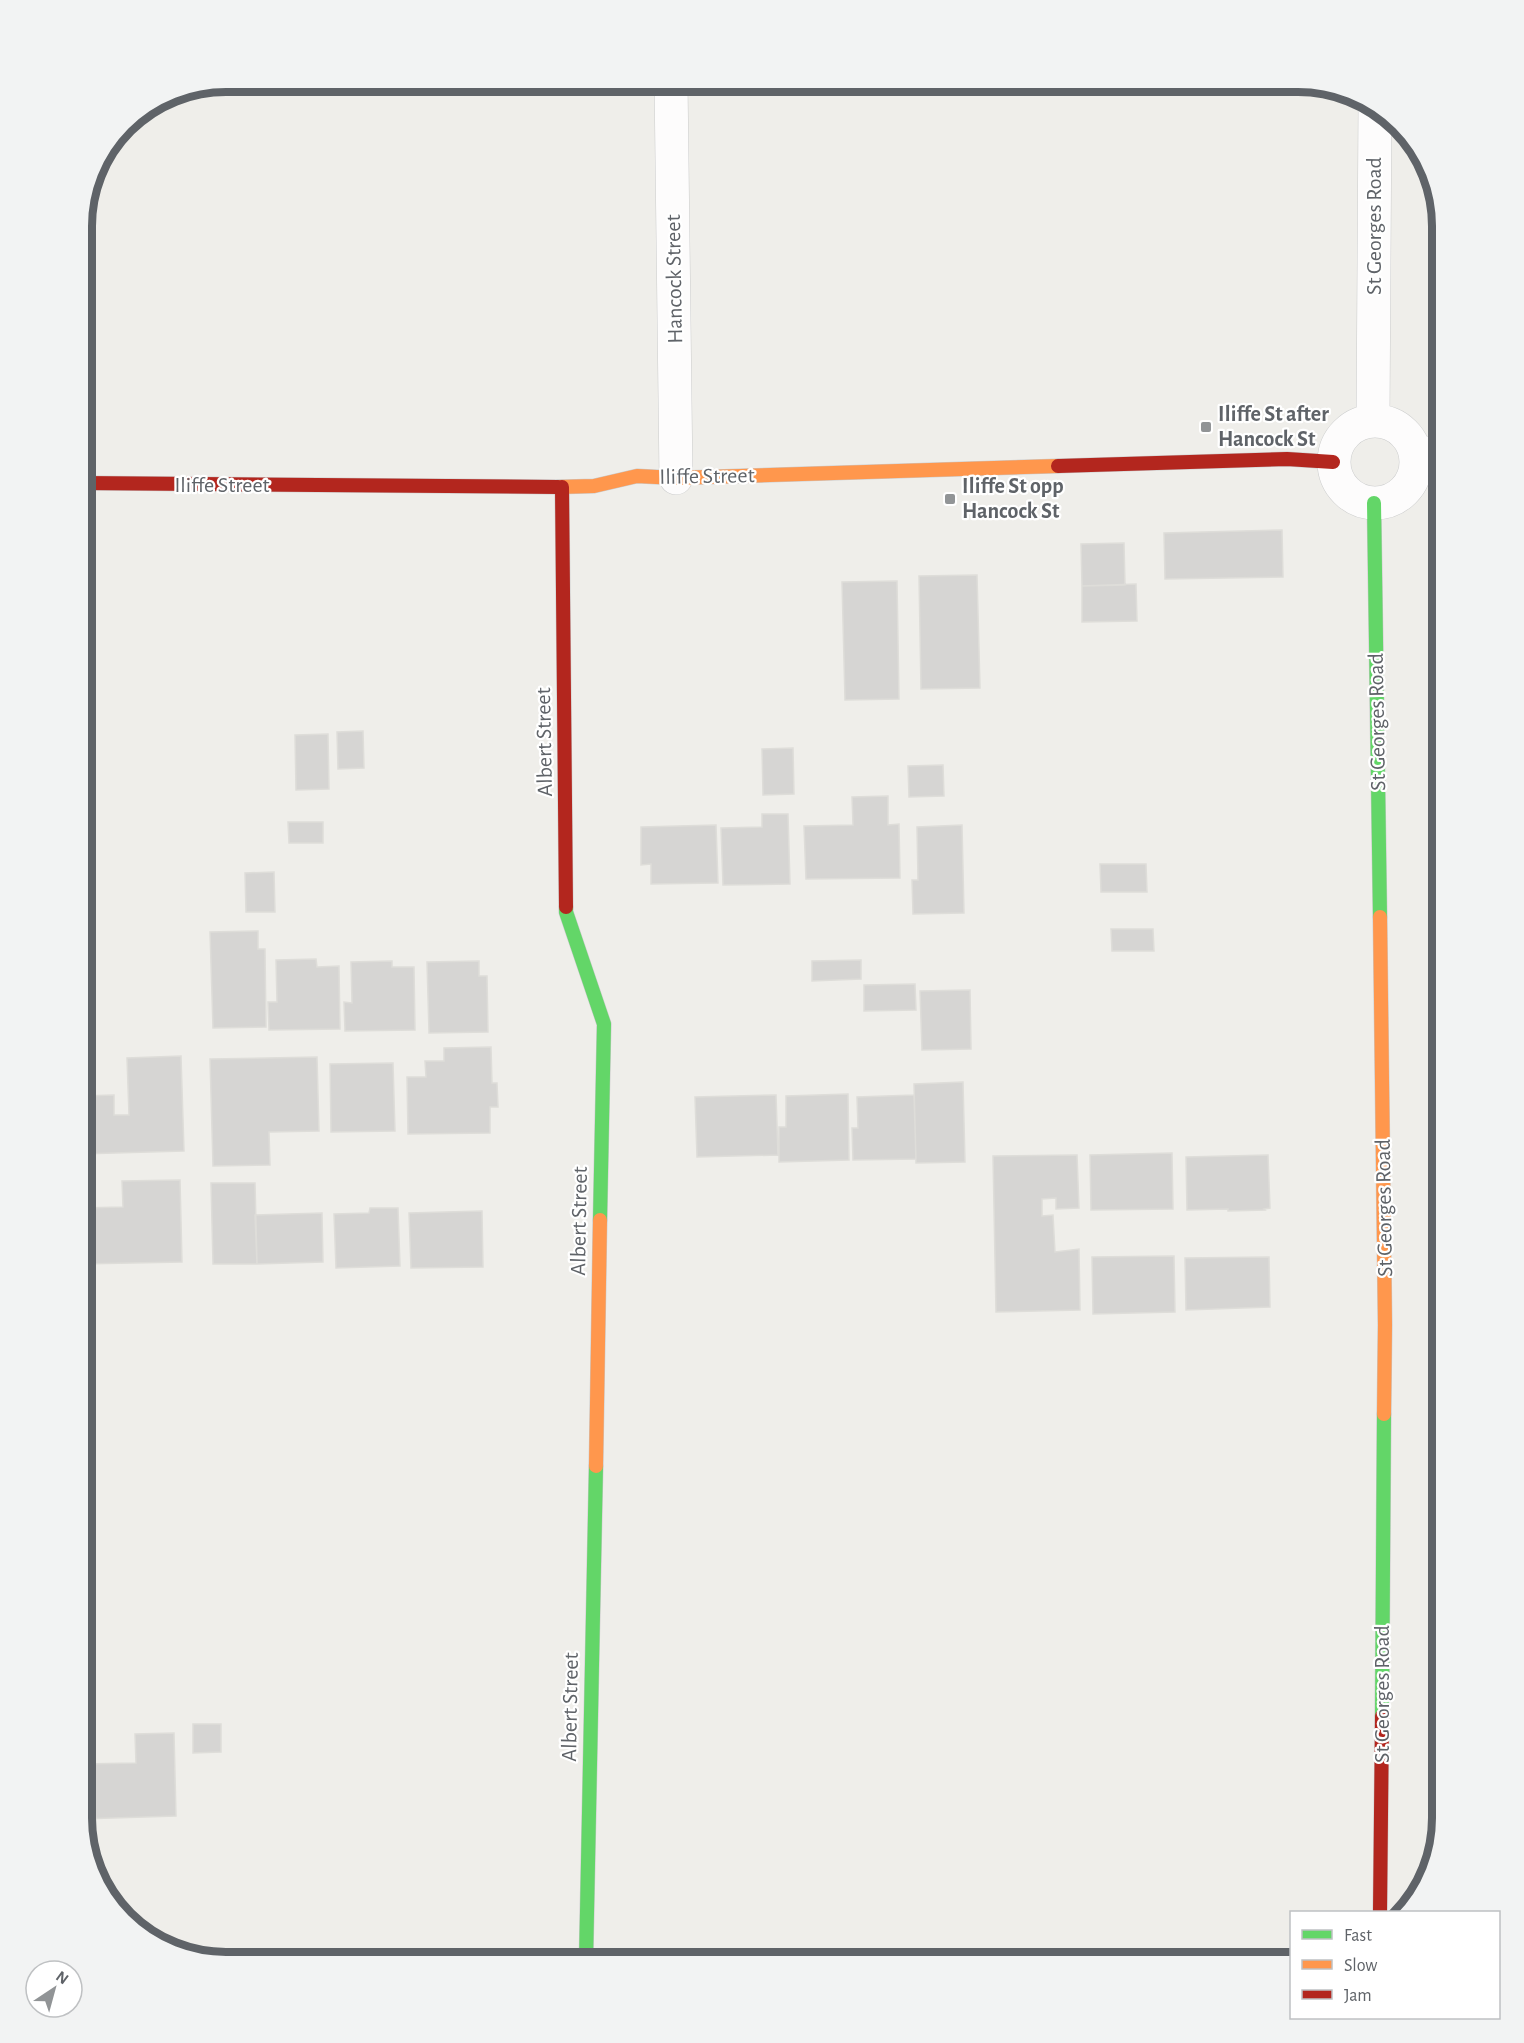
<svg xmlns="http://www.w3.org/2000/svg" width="1524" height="2043" viewBox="0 0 1524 2043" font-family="'Alegreya Sans',sans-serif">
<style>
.building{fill:#d6d5d3;stroke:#deddd9;stroke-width:1.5}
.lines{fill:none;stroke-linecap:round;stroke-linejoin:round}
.street-casing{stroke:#cbcccc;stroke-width:34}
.fast-casing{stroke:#cacacb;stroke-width:15}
.slow-casing{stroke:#cacacb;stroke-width:15}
.jam-casing{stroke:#cacacb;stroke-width:15}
.street{stroke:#fdfcfc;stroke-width:33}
.fast{stroke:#63d668;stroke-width:14}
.slow{stroke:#ff974d;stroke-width:14}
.jam{stroke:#b3261e;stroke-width:14}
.poi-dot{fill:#919496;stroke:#fff;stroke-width:2}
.labels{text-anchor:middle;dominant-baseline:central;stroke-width:4.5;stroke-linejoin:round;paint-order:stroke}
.street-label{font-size:22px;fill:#5f6368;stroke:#fff}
.poi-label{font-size:22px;font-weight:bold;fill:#5f6368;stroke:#fff;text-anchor:start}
.rim{fill:none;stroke:#5f6368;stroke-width:8}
</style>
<rect width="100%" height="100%" fill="#efeeea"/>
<path class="building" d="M1282,530L1283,577L1165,579L1164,533Z
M1124,543L1125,585L1082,586L1081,544Z
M977,575L980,688L921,689L919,576Z
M897,581L899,699L845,700L842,582Z
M1136,584L1137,621L1082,622V586Z
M363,731L364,768L338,769L337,732Z
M328,734L329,789L296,790L295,735Z
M793,748L794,794L763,795L762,749Z
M943,765L944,796L909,797L908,766Z
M888,796V825L899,824L900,878L806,879L804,826L853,825L852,797Z
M762,814H788L790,884L723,885L721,828L762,827Z
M288,822H323V843H289Z
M716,825L718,883L651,884V864L641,865V827Z
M962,825L964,913L913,914L912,880H918L917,827Z
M1100,864H1146L1147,892H1101Z
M274,872L275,912H246L245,873Z
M1111,929H1153L1154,951H1112Z
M258,931V949H265L266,1027L213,1028L210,932Z
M316,959L317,967L339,966L340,1029L269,1030L268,1002H277L276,960Z
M861,960V979L812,981V961Z
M392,961V967H414L415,1030L345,1031L344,1002L352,1003L351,962Z
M479,961V976H487L488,1032L429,1033L427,962Z
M915,984L916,1010L864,1011V985Z
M970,990L971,1049L922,1050L920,991Z
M491,1047L492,1083H497L498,1107H490V1133L408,1134L407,1077H426L425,1061H444V1048Z
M181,1056L184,1151L81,1154V1096L114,1095V1115H129L127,1058Z
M317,1057L319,1131L269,1132L270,1165L213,1166L210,1059Z
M393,1063L395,1131L331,1132L330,1064Z
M963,1082L965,1162L916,1163L914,1084Z
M848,1094L849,1160L779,1162V1127H786V1096Z
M776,1095L778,1155L697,1157L695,1097Z
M914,1095L916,1159L853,1160L852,1128H858L857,1097Z
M1172,1153L1173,1209L1091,1210L1090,1155Z
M1077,1155L1079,1208L1056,1209V1198L1042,1199V1216L1053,1215L1055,1252L1079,1249L1080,1310L996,1312L993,1156Z
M1268,1155L1270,1208L1264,1209L1265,1210L1228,1211V1209L1187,1210L1186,1157Z
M180,1180L182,1262L81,1264V1208L123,1207L122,1181Z
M211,1183H255L257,1264H213Z
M370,1208H398L400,1266L336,1268L334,1214L369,1213Z
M482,1211L483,1267L411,1268L409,1213Z
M322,1213L323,1262L257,1264L255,1215Z
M1174,1256L1175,1312L1093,1314L1092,1257Z
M1269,1257L1270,1307L1186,1310L1185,1258Z
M193,1724H221V1752L193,1753Z
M174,1733L176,1816L81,1819V1764L136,1763L135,1734Z"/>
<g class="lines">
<defs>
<path id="street" d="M671,81L676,478
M1373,420L1375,105
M1334 462a41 41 0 1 1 82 0a41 41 0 1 1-82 0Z
M1415,453H1443"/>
<path id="fast" d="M1374,503L1380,917
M566,907V912L604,1024L600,1220
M1382,1716L1384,1414
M586,1962L596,1466"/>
<path id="slow" d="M558,487L594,486L637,476L676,478L1058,466
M1380,917L1385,1325L1384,1414
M596,1466L600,1220"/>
<path id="jam" d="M1058,466L1287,459L1333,462
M81,483L558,487
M562,487L566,907
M1380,1912L1382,1716"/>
</defs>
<use href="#street" class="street-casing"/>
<use href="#fast" class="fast-casing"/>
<use href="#slow" class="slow-casing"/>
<use href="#jam" class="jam-casing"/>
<use href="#street" class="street"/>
<use href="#fast" class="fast"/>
<use href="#slow" class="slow"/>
<use href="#jam" class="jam"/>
</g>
<g class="poi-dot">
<rect x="1200" y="421" width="12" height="12" rx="3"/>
<rect x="944" y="493" width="12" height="12" rx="3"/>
</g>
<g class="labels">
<g class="street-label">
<text transform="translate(1374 226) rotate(-90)">St Georges Road</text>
<text transform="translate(674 279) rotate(-91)">Hancock Street</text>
<text transform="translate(707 476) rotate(-1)">Iliffe Street</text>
<text x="222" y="485">Iliffe Street</text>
<text transform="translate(1377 722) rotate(-91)">St Georges Road</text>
<text transform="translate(544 742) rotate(-91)">Albert Street</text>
<text transform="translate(1384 1208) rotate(-91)">St Georges Road</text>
<text transform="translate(579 1221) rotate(-89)">Albert Street</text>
<text transform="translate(1382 1694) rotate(-90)">St Georges Road</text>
<text transform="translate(570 1707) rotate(-89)">Albert Street</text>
</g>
<g class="poi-label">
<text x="1218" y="414">Iliffe St after<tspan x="1218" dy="25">Hancock St</tspan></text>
<text x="962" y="486">Iliffe St opp<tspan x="962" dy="25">Hancock St</tspan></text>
</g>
</g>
<path d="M0 0H1524V2043H0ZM226 92H1298A134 134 0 0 1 1432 226V1818A134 134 0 0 1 1298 1952H226A134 134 0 0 1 92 1818V226A134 134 0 0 1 226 92Z" fill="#f2f3f3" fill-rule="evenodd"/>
<path class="rim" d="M226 92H1298A134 134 0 0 1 1432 226V1818A134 134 0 0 1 1298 1952H226A134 134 0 0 1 92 1818V226A134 134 0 0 1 226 92Z"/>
<rect x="1290" y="1911" width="210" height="108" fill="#ffffff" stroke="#bfc1c3" stroke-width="1.5"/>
<rect x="1302" y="1930" width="30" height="9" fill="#63d668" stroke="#bfc1c3" stroke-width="1.5"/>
<text x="1344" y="1941" font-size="18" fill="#5f6368">Fast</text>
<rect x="1302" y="1960" width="30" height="9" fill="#ff974d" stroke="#bfc1c3" stroke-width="1.5"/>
<text x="1344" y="1971" font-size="18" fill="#5f6368">Slow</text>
<rect x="1302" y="1990" width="30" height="9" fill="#b3261e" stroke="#bfc1c3" stroke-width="1.5"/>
<text x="1344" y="2001" font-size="18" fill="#5f6368">Jam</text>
<g transform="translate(54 1989) rotate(36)"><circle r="28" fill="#ffffff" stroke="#bfc1c3" stroke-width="1.5"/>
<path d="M0-4.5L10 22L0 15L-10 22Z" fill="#919496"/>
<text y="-9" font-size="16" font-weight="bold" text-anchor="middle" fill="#5f6368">N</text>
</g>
</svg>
